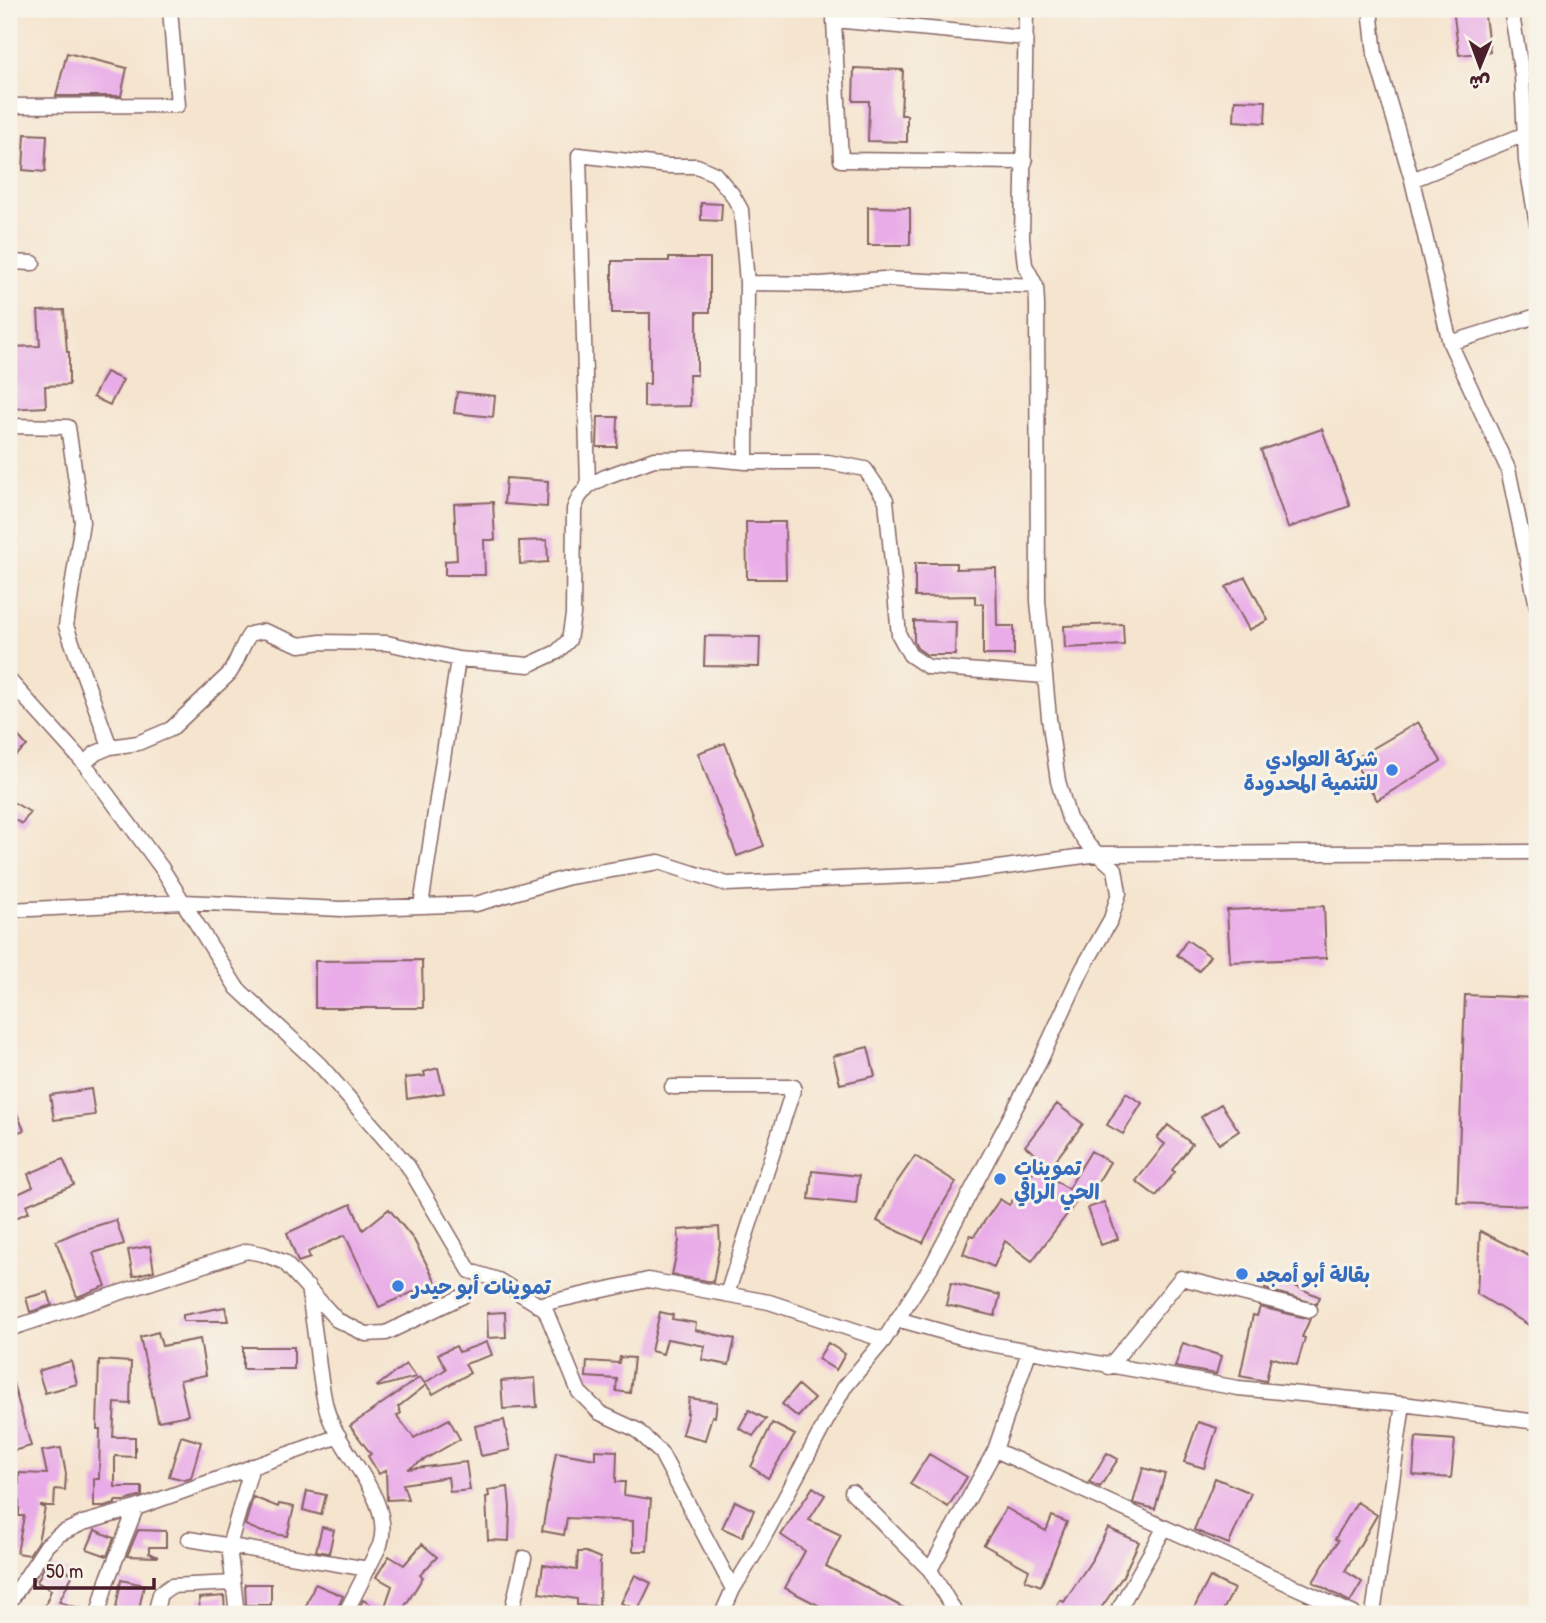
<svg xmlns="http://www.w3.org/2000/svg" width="1546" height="1623" viewBox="0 0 1546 1623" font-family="'Patrick Hand','Playpen Sans Arabic',sans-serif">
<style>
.building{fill:#e9ace8}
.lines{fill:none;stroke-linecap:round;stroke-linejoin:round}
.minor-casing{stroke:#866464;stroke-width:17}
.minor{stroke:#fff;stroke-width:14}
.shop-dot{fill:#3f7fe0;stroke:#f7f3e8;stroke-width:2.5}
.labels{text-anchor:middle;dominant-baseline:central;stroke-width:6;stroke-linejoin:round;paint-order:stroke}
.shop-label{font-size:21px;font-weight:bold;fill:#366cbe;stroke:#f7f3e8;text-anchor:start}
</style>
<rect width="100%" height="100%" fill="#f7f3e8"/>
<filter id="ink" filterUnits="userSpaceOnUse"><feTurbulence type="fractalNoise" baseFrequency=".0143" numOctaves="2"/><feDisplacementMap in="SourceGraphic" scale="14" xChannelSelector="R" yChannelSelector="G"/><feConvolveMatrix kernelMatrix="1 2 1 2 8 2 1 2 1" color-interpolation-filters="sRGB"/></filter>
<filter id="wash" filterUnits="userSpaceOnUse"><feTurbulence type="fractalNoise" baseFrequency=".00686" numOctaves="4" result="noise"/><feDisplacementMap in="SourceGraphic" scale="28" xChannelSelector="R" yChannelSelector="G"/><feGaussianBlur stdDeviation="1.57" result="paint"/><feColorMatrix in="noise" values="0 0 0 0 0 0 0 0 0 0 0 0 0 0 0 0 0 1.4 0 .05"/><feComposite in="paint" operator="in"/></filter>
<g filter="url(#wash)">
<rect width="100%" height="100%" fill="#f5e4ce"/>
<g id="blocks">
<path class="building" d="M1453,9H1484L1490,52L1459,55Z
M67,53L127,68L121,96H56Z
M854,68L903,70L901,115H907V142L868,141L869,101H853Z
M1235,100L1266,101L1265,123L1234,121Z
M25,134L47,135L45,172L23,170Z
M701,203L722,204L721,221L701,220Z
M868,207L910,208V245H868Z
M669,258H710V312H697V375H689L690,406L644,407V384H650V313H612V261H669Z
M64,310L67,352H69V385L45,386L46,407L9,409V347L40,346L38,311Z
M106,372L123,380L110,405L93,397Z
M457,392L495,396L493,417L454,413Z
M598,417H618L617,447H597Z
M1322,429L1350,506L1288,528L1261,450Z
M506,478L548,481L547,507L504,504Z
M493,502L495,540H484L485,575H445V561L457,560L454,504Z
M746,522H785L786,579H747Z
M547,540L548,562L520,564L519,541Z
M915,563H956V569L996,568L997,626H1014V655H983V604H975V596L915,597Z
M1245,577L1268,620L1249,630L1226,587Z
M914,621L956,622L955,655H927L917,648L914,642Z
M1123,624L1124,645L1065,648L1064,626Z
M705,636L760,637L759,667L704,666Z
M1418,722L1441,761L1377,800L1353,760Z
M9,726L27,746L9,761Z
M725,743L764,846L737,856L698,753Z
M13,802L30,812L22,824L9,816V810Z
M1324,906L1326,958L1230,962L1227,910Z
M1187,940L1210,956L1199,971L1177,955Z
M422,960L423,1008H315V961Z
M1465,995L1537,998V1206L1457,1203Z
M868,1047L875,1076L840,1084L833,1056Z
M438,1068L444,1093L407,1099L405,1078L425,1076L424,1072Z
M91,1089L95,1115L54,1120L50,1095Z
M1126,1093L1142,1103L1123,1134L1107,1125Z
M9,1095L24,1130L9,1136Z
M1057,1104L1083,1124L1051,1166L1025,1146Z
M1221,1104L1239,1131L1219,1144L1201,1117Z
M1168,1125L1192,1144L1172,1170L1175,1172L1156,1196L1136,1181L1165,1144L1157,1138Z
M1091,1151L1110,1162L1086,1202L1083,1193L1032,1261L1005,1241L994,1267L963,1254L970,1235L974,1236L1000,1199L1009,1205L1037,1167L1068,1189Z
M915,1156L956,1182L944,1202L923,1243L877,1221L893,1188Z
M63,1159L74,1185L26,1205L29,1212L9,1221V1198L33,1187L28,1174Z
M812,1171L859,1176L856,1204L809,1199Z
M1104,1202L1118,1239L1101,1245L1088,1208Z
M351,1204L363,1230L389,1209L414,1240L438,1286L424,1293L422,1288L379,1307L345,1235L308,1252L310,1258L298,1262L287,1233Z
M116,1220L124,1244L93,1253L106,1286L77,1297L56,1241L82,1230Z
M719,1227L720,1244L713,1282L672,1275L679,1241L678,1230Z
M1480,1231L1537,1260V1330L1477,1294Z
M150,1246L154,1271L133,1276L128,1250Z
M1269,1275L1291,1282L1290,1284L1320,1297L1317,1304L1265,1289Z
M951,1283L1000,1295L995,1316L946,1305Z
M48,1292L52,1305L30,1312L26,1298Z
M225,1307L228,1321H183V1315Z
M1260,1307L1310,1319L1302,1337L1305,1338L1297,1365L1271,1357L1266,1381L1240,1376L1253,1315L1257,1316Z
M505,1312L506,1337L488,1338L487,1313Z
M660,1312L673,1315L672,1319L696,1323L695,1330L735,1339L729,1365L702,1360L705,1346L667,1339L663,1354L651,1351Z
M158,1332L162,1346L200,1339L206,1375L180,1380L188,1415L158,1421L140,1337Z
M487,1342L492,1355L465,1364L470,1373L433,1394L425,1383L446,1369L438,1354L456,1346L459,1352Z
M828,1343L845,1354L836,1370L818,1359Z
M1183,1343L1221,1356L1216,1374L1175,1367Z
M243,1347H294V1369H243Z
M620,1357L634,1358L630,1393L616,1391L617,1379L586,1377L587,1361L619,1363Z
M99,1360L131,1362L130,1404L115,1403L113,1437H135V1457L115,1456V1487H142V1496L125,1501H115V1504L104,1507H94V1479H99L100,1429H97Z
M71,1361L77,1384L45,1393L38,1371Z
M406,1364L416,1377L378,1387L377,1386Z
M420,1377L426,1385L398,1407L401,1413L397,1416L414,1438L449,1419L460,1439L408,1469L466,1462L470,1490L450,1492L448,1477L403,1484L408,1499L387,1500L386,1470L379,1474L368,1456L371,1454L350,1426Z
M535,1378L537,1407L503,1409L501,1381Z
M13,1383L31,1446L9,1452V1384Z
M798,1385L814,1399L798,1417L782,1404Z
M689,1398L717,1402L715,1417L712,1416L705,1440L682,1434L688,1413H687Z
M749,1410L766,1419L753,1436L739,1428Z
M504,1420L510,1450L481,1456L475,1426Z
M1198,1422L1217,1428L1204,1468L1184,1462Z
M772,1423L795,1435L768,1478L751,1467Z
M181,1436L201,1442L191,1478L185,1480L169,1476Z
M1416,1437L1455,1440L1451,1478L1413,1475Z
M61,1448L66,1474L65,1490L55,1489L54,1506H40L45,1508L38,1541L29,1555L17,1553L24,1516H19V1473L47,1474L42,1451Z
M595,1450L617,1451L616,1482H625L624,1495L651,1499L647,1551H633V1521L567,1518L564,1535L542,1531L556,1452L595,1459Z
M1107,1453L1118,1459L1100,1487L1089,1482Z
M929,1454L967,1477L948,1507L910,1484Z
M1143,1468L1165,1474L1155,1509L1133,1503Z
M1215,1478L1251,1493L1229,1544L1194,1530Z
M508,1487L510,1507L509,1541L488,1540L486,1497L489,1496L488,1490Z
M813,1487L825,1495L809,1520L841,1535L826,1566L915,1614H835L785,1588L805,1551L781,1535Z
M307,1491L326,1495L321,1515L303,1510Z
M253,1497L278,1507L279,1504L294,1507L287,1536L262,1532L245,1525Z
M735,1501L754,1510L742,1537L722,1528Z
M1357,1502L1377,1515L1345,1571L1362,1582L1350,1602L1313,1582L1338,1541L1335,1539Z
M1006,1508L1046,1531L1052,1516L1067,1522L1041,1586L1025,1580L1029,1570L984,1545Z
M322,1527L334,1530L329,1553L316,1551Z
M1108,1528L1139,1542L1123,1576L1097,1614H1053L1060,1600L1064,1602L1093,1558Z
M95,1530L114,1538L107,1556L87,1549Z
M138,1530L166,1531V1547H149V1553L158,1557L127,1556Z
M422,1544L437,1557L420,1575L423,1577L400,1614H356L363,1600L383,1612L392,1586L376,1577L389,1556L404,1565Z
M578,1552H586L600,1558L599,1606L577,1605V1599L539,1593L543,1565L577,1570Z
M45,1565L63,1569L73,1574L59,1602L89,1611V1614H42L51,1590L37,1582Z
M635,1575L651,1583L638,1610L621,1603Z
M1210,1577L1234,1589L1221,1614H1191Z
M121,1580L144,1585L138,1614H115Z
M245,1584H271V1605H246Z
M315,1584L343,1596L335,1614H313L304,1611Z
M224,1596L225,1614H200L199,1598Z"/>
</g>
</g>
<g filter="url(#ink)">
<use href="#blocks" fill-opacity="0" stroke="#866464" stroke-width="2"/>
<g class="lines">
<defs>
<path id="minor" d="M1370,9L1375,54L1412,180L1450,343L1508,469L1537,606
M1511,9L1522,75L1526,161L1537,224
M9,106L178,105L170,9
M1025,162L841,160L834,20L1026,38
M1412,180L1525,134
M9,262L33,263
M747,283L821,284L883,279L1036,286
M1450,343L1537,316
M9,426L68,427L82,522L66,626L110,747
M588,486L579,155L668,166H697L715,174L732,194L741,210L747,283L746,462
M9,680L84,763L161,867L237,988L320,1065L408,1166L470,1271L498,1280L545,1309L579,1392L600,1413L637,1430L661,1453L733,1589
M84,763L96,753L110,747L138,743L171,729L229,674C238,661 241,646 250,634L264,631L300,645L321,642L387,643L458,659L529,665L557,652L569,640L573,615L574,509L579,497L588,486L605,477L654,459L703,458L746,462H828L865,469L886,500L899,635L910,655L928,667L1045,676
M421,906L458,659
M9,910L183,902L342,909L476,904L569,877L659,862L727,884L955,874L1098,854L1537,852
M672,1087H794L727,1294
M308,1287C312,1313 316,1340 319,1367C322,1384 323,1403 330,1419C345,1458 394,1502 380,1545L345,1614
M537,1305L648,1280L769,1302L884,1340
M897,1319L979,1342L1238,1388L1403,1404L1537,1422
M9,1329L247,1251L263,1254L284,1262L337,1320L366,1334L386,1333L463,1296
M1029,1352L995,1450L1354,1614
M1109,1367L1181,1278L1310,1310
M852,1492L930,1570
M189,1539L368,1569
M9,1603L47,1545L60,1534L83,1523L136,1508L339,1436
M98,1614L107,1581L136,1508
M155,1614L160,1594L171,1586L233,1583
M237,1614L229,1546L252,1466
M511,1614L524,1558
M722,1614L733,1589L758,1548L844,1388L884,1340L931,1267L1040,1061L1082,970L1111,919L1119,893L1115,869L1089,846L1069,819L1058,781L1049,718L1038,601L1037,304L1036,286L1025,265L1022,238L1026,9
M956,1614L930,1570L995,1450
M1116,1614L1164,1529
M1373,1614L1403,1404"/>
</defs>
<use href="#minor" class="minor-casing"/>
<use href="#minor" class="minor"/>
</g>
</g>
<g class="shop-dot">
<circle cx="1392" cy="770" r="7"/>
<circle cx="1000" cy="1179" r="7"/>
<circle cx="1242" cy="1274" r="7"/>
<circle cx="398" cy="1286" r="7"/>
</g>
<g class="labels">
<g class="shop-label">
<text x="1378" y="758" text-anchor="end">شركة العوادي<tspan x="1378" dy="24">للتنمية المحدودة</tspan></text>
<text x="1014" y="1167">تموينات<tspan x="1014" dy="24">الحي الراقي</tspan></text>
<text x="1256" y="1274">بقالة أبو أمجد</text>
<text x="412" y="1286">تموينات أبو حيدر</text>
</g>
</g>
<rect width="1546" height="1623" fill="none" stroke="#f7f3e8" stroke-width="35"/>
<g transform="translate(1480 66) rotate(181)" stroke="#f7f3e8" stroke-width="5" paint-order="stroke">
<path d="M0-5L12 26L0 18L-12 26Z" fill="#4a1f2b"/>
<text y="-10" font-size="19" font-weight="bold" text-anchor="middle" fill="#4a1f2b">ش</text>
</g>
<path d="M35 1578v10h119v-10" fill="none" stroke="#4a1f2b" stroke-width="3.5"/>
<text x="46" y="1578" font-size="21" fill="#4a1f2b" stroke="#f7f3e8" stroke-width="5" paint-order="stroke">50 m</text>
</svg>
